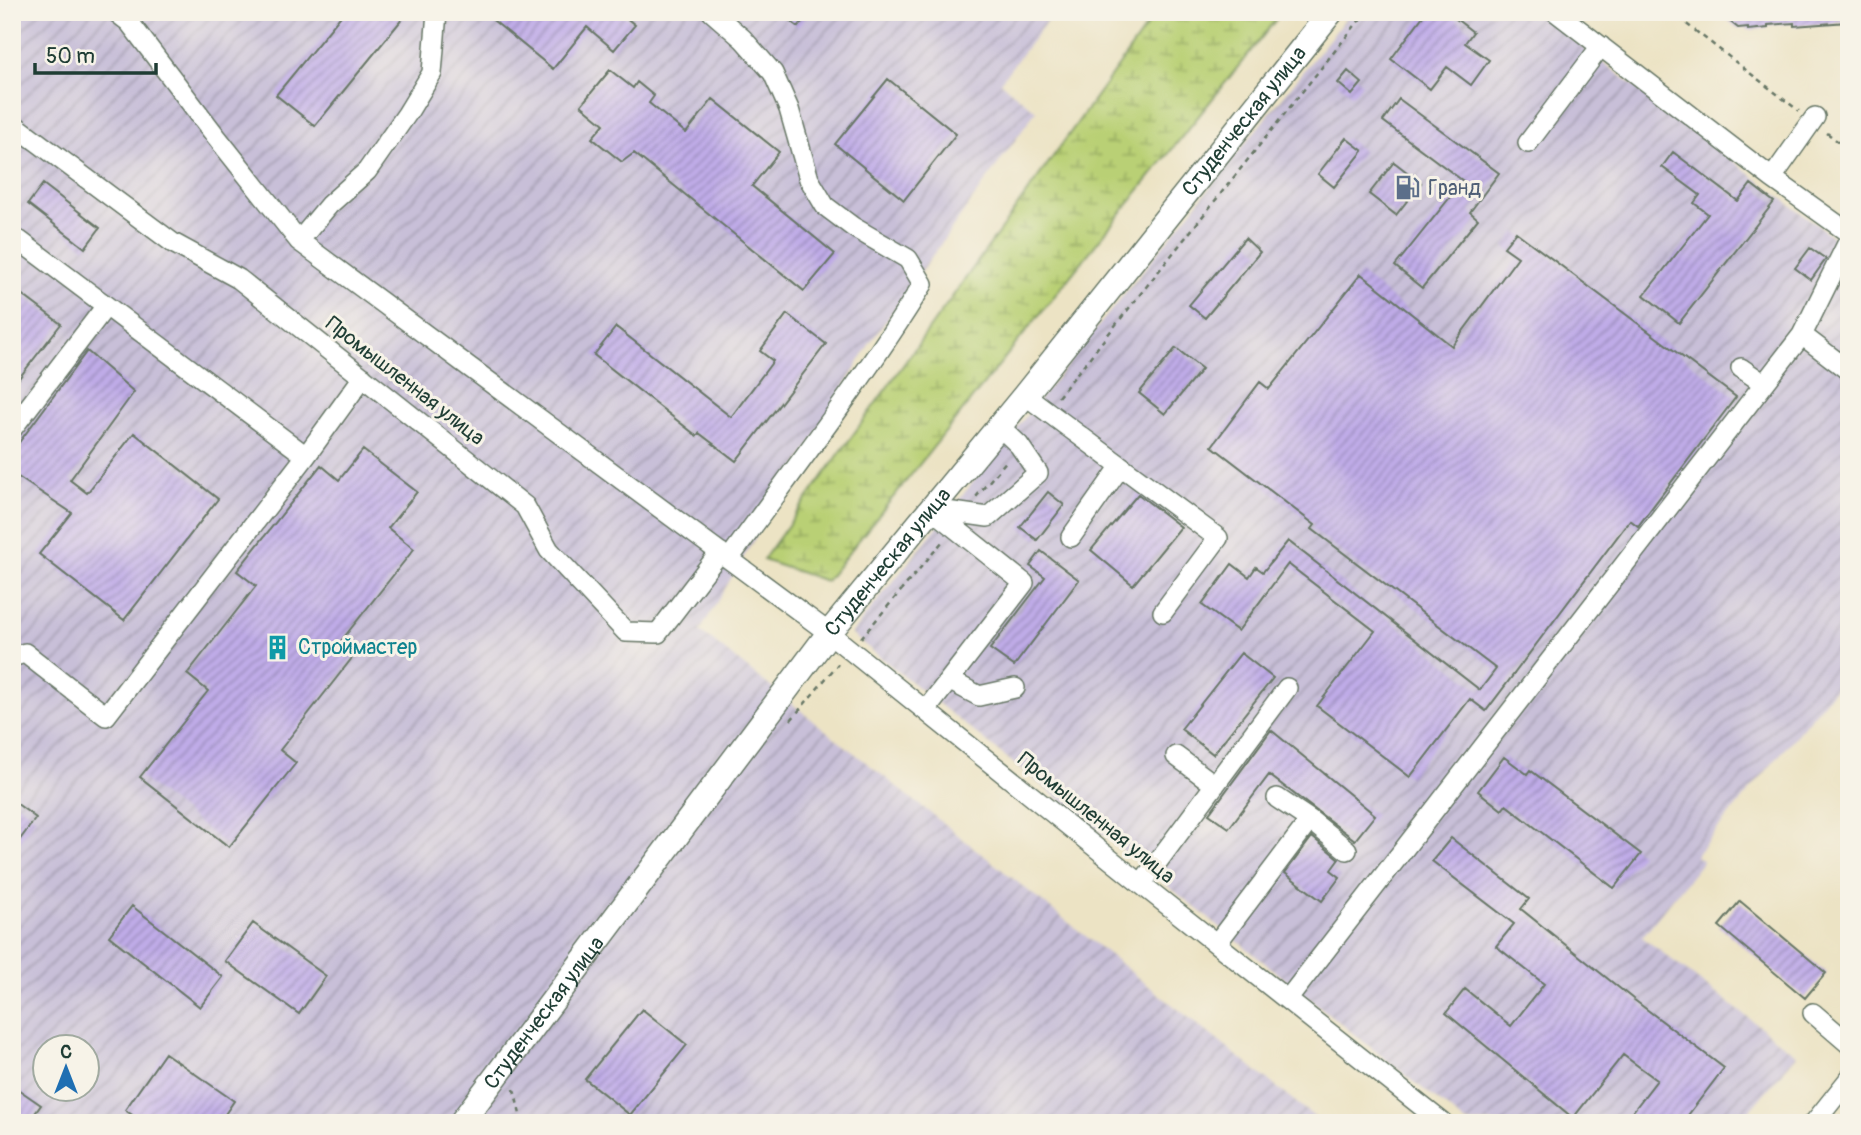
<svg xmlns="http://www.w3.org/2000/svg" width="1861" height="1135" viewBox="0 0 1861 1135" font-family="Pangolin,sans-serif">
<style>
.industrial{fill:url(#industrial-furrows);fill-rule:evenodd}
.wetland{fill:url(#wetland-marsh);stroke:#6c8654;stroke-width:2}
.building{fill:url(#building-hatch)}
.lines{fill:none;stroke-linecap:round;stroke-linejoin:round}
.minor-casing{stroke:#677766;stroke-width:22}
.major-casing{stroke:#677766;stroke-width:27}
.path{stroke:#677766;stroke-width:2.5;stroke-dasharray:5 5;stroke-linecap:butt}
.minor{stroke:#fff;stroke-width:19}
.major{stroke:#fff;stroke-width:24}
.labels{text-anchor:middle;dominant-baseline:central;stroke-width:6;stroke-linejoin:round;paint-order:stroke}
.street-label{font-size:21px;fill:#1f3d34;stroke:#f7f3e8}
.service-label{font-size:21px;fill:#4e5e75;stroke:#f7f3e8;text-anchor:start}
.culture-label{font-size:21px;fill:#0d838f;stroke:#f7f3e8;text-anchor:start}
</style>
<defs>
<pattern id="industrial-furrows" width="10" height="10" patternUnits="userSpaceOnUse" patternTransform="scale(1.75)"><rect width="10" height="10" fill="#c8bfd8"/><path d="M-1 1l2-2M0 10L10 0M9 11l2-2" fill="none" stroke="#a29cb0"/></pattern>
<pattern id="wetland-marsh" width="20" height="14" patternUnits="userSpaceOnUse" patternTransform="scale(1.75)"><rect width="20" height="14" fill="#b9d075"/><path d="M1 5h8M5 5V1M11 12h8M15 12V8" fill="none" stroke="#96aa61"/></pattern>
<pattern id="building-hatch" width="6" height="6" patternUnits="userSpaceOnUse" patternTransform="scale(1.75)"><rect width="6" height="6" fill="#c0ace8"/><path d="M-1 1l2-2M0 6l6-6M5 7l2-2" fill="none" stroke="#9b8dbd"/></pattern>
</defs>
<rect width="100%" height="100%" fill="#f7f3e8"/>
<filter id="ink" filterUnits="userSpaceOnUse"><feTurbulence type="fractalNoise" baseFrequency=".0143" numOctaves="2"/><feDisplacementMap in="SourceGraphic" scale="14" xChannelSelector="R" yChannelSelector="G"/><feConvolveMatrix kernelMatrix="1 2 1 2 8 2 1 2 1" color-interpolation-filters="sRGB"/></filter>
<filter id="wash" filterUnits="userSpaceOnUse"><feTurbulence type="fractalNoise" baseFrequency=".00686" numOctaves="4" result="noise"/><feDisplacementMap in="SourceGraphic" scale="28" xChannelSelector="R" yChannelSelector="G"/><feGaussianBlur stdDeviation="1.57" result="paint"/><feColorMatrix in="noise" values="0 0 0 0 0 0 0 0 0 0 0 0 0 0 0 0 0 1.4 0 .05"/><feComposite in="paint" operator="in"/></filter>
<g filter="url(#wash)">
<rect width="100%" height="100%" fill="#ece3c4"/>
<path class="industrial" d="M12,12H1054L1000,82L1036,111L870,343L700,631L1322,1123H12ZM46,1048H88V1090H46Z
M1351,12H1537L1849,249V672L1695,856L1703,861L1642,937L1797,1055L1739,1123H1466L851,634Z"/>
<path class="wetland" d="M1157,12H1282L826,581L763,560Z"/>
<g id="blocks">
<path class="building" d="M344,12H408L315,126L276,95Z
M483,12H619L635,25L614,50L587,27L553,69Z
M779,12H810L798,27Z
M1426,12H1447L1473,32L1465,43L1489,60L1471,85L1447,67L1430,89L1391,59Z
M1718,12H1846L1847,22L1794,26V23L1768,25V28L1748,30V27L1738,28Z
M610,70L633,88L637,82L654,96L649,103L686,133L713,99L779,152L752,186L835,254L804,291L634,153L622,162L592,138L604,124L581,105Z
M1348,71L1362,83L1352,95L1338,83Z
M888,79L956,134L904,200L835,144Z
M1399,99L1499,173L1470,212L1478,219L1422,288L1395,266L1463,181L1383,121Z
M1346,138L1363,151L1334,187L1318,174Z
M1673,152L1738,201L1751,184L1774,202L1679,323L1644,295L1708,214L1694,203L1700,195L1662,167Z
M1394,162L1421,183L1396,215L1369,194Z
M43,184L100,228L85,248L28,204Z
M1516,232L1736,397L1638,526L1630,520L1486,711L1470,699L1410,777L1317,706L1375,631L1288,564L1238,631L1202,605L1232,564L1249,577L1256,567L1263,572L1288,541L1480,690L1496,669L1312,529L1315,525L1212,446L1260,382L1269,389L1361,274L1452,346L1518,257L1504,247Z
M1245,238L1260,252L1205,318L1189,305Z
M1810,248L1826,259L1811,280L1795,268Z
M12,287L61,324L12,387Z
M787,314L826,344L736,461L699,433L697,436L594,355L616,327L731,417L773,361L760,351Z
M1176,348L1202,369L1165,414L1139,393Z
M87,351L134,392L70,480L87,493L134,433L218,499L124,620L39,554L72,513L12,473V452Z
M363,450L417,492L388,528L414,549L341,641L356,653L280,750L296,763L229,847L140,777L208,691L187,674L256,586L237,571L321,465L339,480Z
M1048,492L1064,505L1037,540L1020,527Z
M1138,494L1181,527L1133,585L1091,550Z
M1041,551L1079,580L1014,666L990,649L1045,577L1030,566Z
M1241,653L1273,678L1213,754L1181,729Z
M1271,730L1375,815L1355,840L1269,775L1229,828L1209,814Z
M1504,757L1527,774L1530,770L1641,854L1614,888L1506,805L1502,810L1478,791Z
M12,800L36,818L12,850Z
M1312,837L1339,859L1331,870L1340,877L1322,901L1285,873Z
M1451,838L1529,899L1521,909L1633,999L1724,1068L1682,1123H1624L1657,1080L1623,1055L1573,1118L1446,1013L1465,989L1511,1026L1544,984L1496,946L1514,924L1432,861Z
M1740,901L1826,973L1805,998L1719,926Z
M132,906L223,977L200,1007L109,936Z
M253,923L326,976L299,1014L225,961Z
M642,1009L687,1045L630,1115L585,1079Z
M165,1053L234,1101L219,1123H144L125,1110Z
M12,1085L41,1105L28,1123H12Z"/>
</g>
</g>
<g filter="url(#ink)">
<use href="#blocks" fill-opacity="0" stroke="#677766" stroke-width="2"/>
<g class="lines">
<defs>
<path id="minor" d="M116,12L129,22L215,135L299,241L829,633L1141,884L1443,1123
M712,12L743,39L773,73L789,109L809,179L825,206L853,227L908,259L923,284C864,379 795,468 729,559
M1556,12L1772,178L1849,233
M12,123L173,243L239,279L525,506L549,550L626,632L658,633L720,552
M1528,143L1601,46
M1772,178L1815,117
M1849,240L1802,335L1849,371
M299,241L329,205L367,171L407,114L432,73L437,12
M12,253L20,241L306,456L363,377
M1741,368L1763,383
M1025,395L1218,538L1163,612
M12,429L106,306
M932,509L988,517L1038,473L1019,445L999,426
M1071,537L1121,466
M12,657L25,653L106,716L306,456
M949,680L979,696L1015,688
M926,710L1024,583L931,509
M1176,756L1215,785
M1277,798L1310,820L1347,850
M1141,884L1287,688
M1217,943L1310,820
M1288,999L1802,335
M1813,1013L1849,1044
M1814,1123L1849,1079"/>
<g id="major">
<path id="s1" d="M461,1123L829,633L1025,395L1331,12"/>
</g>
</defs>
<use href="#minor" class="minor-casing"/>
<use href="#major" class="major-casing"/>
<path class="path" d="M1671,12L1799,111
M1827,133L1849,150
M1058,397L1366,12
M976,497L1008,459
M861,638L943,541
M791,720L838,664
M514,1089L522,1123"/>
<use href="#minor" class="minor"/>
<use href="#major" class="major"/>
</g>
</g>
<defs>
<symbol id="fuel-bare" viewBox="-9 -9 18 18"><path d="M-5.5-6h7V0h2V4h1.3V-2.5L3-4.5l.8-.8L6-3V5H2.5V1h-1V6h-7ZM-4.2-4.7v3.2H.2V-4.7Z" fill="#5c6f8a" stroke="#f7f3e8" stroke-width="2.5" paint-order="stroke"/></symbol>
<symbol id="building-bare" viewBox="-9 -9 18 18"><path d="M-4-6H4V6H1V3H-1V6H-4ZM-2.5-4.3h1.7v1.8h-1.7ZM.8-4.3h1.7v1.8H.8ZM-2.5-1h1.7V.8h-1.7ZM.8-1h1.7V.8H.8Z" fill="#0f9aa8" stroke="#f7f3e8" stroke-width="2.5" paint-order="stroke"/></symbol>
</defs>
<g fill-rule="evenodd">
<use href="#fuel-bare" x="1390" y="170" width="35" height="35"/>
<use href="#building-bare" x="260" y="630" width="35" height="35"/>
</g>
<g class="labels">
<g class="street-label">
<text stroke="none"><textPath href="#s1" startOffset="1272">Студенческая улица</textPath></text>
<text transform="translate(405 381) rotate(38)">Промышленная улица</text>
<text stroke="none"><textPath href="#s1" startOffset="705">Студенческая улица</textPath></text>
<text transform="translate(1096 818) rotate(39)">Промышленная улица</text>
<text stroke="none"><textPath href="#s1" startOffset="138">Студенческая улица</textPath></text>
</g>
<g class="service-label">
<text x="1428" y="188">Гранд</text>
</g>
<g class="culture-label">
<text x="298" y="647">Строймастер</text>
</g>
</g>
<rect width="1861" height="1135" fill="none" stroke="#f7f3e8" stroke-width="42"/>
<g transform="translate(66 1068)"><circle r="33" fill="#f7f3e8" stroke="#a1aaa0" stroke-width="2"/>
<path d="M0-5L12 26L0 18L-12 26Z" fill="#1f6fb2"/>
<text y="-10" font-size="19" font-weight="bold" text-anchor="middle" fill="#1f3d34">С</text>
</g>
<path d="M35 63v10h121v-10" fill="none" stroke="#1f3d34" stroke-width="3.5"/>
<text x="46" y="63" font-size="21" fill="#1f3d34" stroke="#f7f3e8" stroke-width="5" paint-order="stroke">50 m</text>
</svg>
